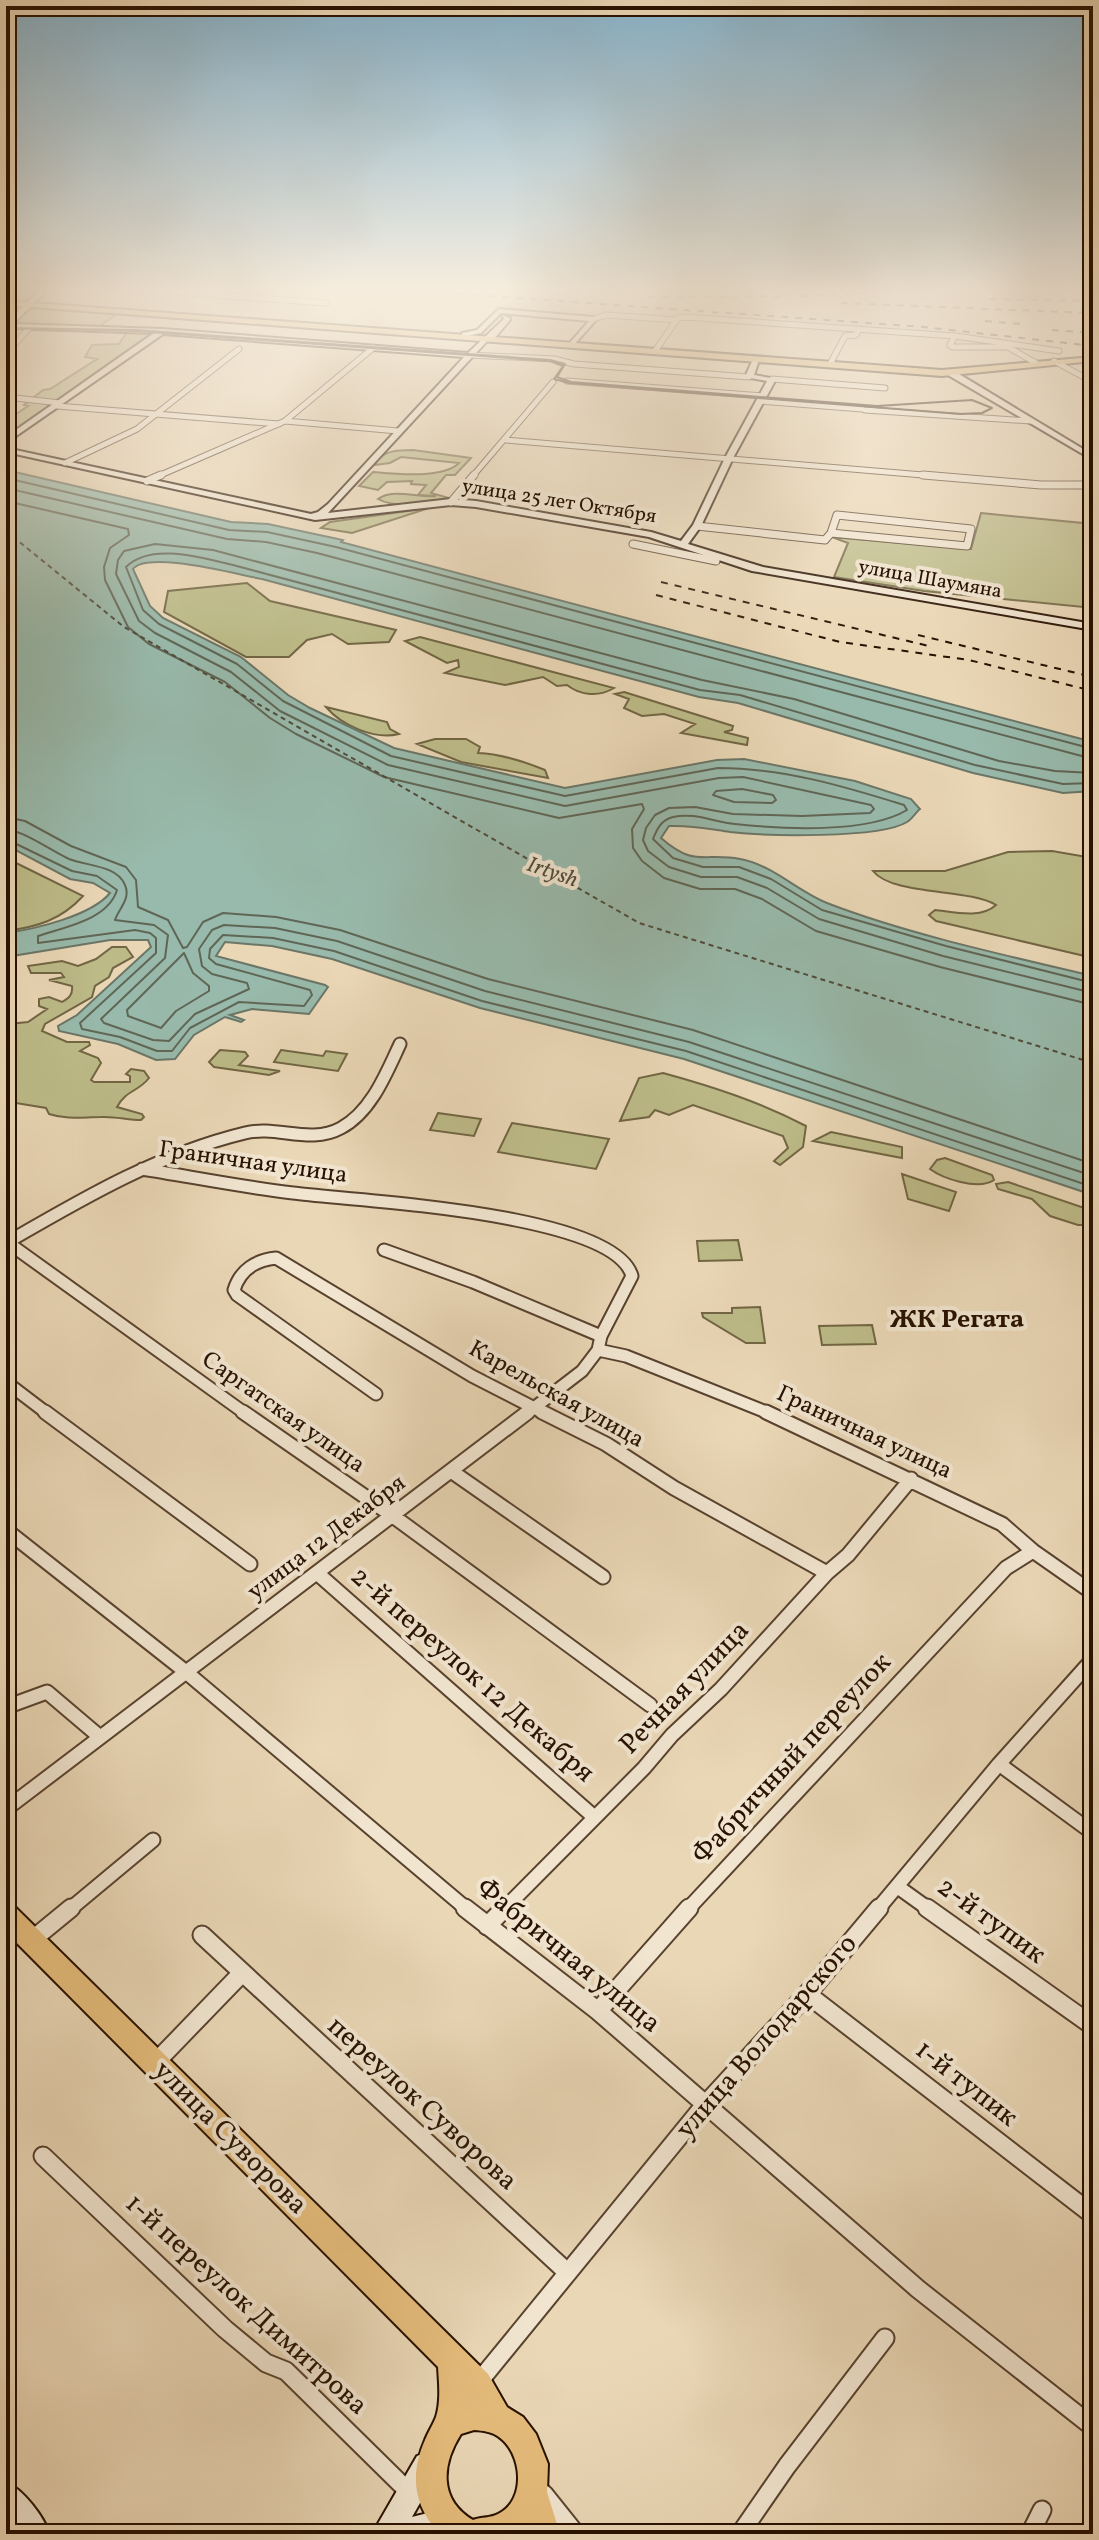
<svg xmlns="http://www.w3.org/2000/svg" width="1099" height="2540" viewBox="0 0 1099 2540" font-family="Vollkorn,serif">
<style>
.green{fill:#bdbc89;stroke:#726644;stroke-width:2}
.water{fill:#98baac;stroke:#6b7667;stroke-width:2}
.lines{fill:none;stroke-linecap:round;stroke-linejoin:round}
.shore{stroke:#606656;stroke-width:2}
.ferry{stroke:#4f4c3c;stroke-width:2;stroke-dasharray:5 4;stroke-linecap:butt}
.street-far4-casing{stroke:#58422e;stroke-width:7}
.street-far3-casing{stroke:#58422e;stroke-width:9}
.street-far2-casing{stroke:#58422e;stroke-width:15}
.street-far1-casing{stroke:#58422e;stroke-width:17}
.street-casing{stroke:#58422e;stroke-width:21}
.secondary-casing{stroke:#271100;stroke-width:4}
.primary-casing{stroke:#271100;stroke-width:4}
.street-far4{stroke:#f1e5d0;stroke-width:5}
.street-far3{stroke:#f1e5d0;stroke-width:7}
.street-far2{stroke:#f1e5d0;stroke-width:11}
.street-far1{stroke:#f1e5d0;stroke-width:13}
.street{stroke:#f1e5d0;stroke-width:17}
.secondary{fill:#f1e5d0;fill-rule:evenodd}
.primary{fill:#e5bc7b;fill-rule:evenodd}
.tram{stroke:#271100;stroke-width:2}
.rail{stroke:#271100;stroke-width:2;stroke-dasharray:7 7;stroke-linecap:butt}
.labels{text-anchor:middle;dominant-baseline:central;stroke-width:8;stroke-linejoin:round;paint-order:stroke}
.far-street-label{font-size:20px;fill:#271100;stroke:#f1e5d0}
.far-water-label{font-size:22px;font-style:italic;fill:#4f4c3c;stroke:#f1e5d0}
.street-label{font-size:24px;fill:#271100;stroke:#f1e5d0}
.neighbourhood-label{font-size:26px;font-weight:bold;fill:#271100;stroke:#f1e5d0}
.near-street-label{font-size:28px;fill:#271100;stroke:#f1e5d0}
</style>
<rect width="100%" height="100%" fill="#ead7b6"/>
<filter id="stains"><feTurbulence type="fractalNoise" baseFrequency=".0025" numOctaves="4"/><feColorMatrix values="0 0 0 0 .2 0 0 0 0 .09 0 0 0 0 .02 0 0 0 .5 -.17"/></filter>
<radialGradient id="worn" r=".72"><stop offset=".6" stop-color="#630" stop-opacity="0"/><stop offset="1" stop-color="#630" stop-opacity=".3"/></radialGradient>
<path class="green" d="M37,309L117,314L98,327L17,325L15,321L29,310Z
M149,331L157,332L6,440V421L28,406L24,405L43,390L50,389L97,359L85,357L92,345L119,344L127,332Z
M413,450L471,458L455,475H446L431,493L449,498C433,503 396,509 378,499C393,488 418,498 436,496L418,495L426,485L411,484L412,481L387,482L378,490L359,486L373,472C396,474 443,479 459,463L401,457L390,463L375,465C381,450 399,450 413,450Z
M429,508L352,533L321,528L330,522Z
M981,513L1093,524V608L924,591L834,577L848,543L832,537L971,549Z
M247,583L270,601L396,630L389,642L348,644L332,634L307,640L289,657H246L164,612L168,591Z
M420,637L614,688C599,697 581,696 567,685L557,686L543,677L505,685L445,673L459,667L458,660L447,663L405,641Z
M624,692L733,726L732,730L724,732L748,738L747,745L681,733L695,724L664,714L642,716L624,708L629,699L615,694Z
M326,707L387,722L390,729L399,734C375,740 342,726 326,707Z
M435,739H466L480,747L478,753C502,754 523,761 545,770L548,778L461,762L417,744Z
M1052,851L1093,858V958L936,921L929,915L935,910C954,912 981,919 996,905C968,888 893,896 873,871H945L1008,852Z
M6,858L83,896C61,920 37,927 6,931Z
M112,947H126L133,957L113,968L109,977L95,986L92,997L45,1024L42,1031L67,1042H89L90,1045L80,1051L98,1058L101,1063L91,1080L94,1082H130V1076L126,1074L131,1069L144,1071L149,1078C138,1092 126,1090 117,1107L142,1114L144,1117L141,1120C128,1120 114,1116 101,1117C83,1117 67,1120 49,1114L46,1108L10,1102L6,1107V1068L15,1041L7,1031L9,1024L28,1022L47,1009L39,1006V999L49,997L62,1002C69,998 73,995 72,986L49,980L64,977L61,973H31L28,966L62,961L78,966L96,959Z
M220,1050L245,1052L248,1056L239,1065L280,1071L269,1075L214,1067L209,1062Z
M281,1050L323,1056L326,1051L347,1054L338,1071L274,1062Z
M663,1073C714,1087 760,1102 806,1126L803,1147L780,1165L774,1161L788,1148L783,1136L693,1105L669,1115L655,1110L649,1117L620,1121L639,1078Z
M438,1113L481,1119L474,1136L430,1130Z
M512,1123L609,1139L596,1169L498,1152Z
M831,1132L902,1147V1158L813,1141Z
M945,1158L992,1175L994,1180C978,1191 942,1178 930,1169L937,1160Z
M902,1174L956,1192L949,1211L908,1199Z
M1008,1182L1093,1211V1225H1078L1050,1216L1032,1199L998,1189L996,1184Z
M738,1240L742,1260L699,1261L697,1241Z
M760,1307L765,1343H746L703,1317L702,1313H732V1308Z
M872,1325L876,1344L822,1345L819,1326Z"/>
<path class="water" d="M6,470L231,522L268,524L343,540L341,542L1093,742V791L1063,793L973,773L738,703L699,697L262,579C239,575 147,550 133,569L150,606L163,618L241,657L288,695L310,708L394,748L565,788L717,760L744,759L855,781L911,799L920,809C916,812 912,819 907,822C880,839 764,836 730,832C709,829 691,825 669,826L661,838C695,868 704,852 740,859C773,865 797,891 827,903C907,934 1008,956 1093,976V1195L684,1059L480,1008L332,959L272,946L225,942L216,956L325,985L328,987L309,1014L252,1009L230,1015L244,1020L241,1022L225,1017L194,1035L175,1059L156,1060L118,1044L59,1031L58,1026L77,1015L151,947L148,940H110L6,957V933C35,929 91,916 110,893L93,883L70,879L6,845Z"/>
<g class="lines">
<path class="shore" d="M6,478L229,530L267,532L336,547L1093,749
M6,488L227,539L266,542L317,553L1093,759
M6,501L128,529L129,535L110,548L104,567L105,580L128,627L149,644L225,682L270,718L296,734L384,777L559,818L642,804L644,809L632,829L633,848L642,861L664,878L700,889H735L762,899L816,931L940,967L1093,1005
M1093,773L1055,771L999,761L794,699L702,680L213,550L155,544L124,551L118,560L116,574L139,621L155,633L231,672L280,711L388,765L565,806L719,778L743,777L871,805L874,809L870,813L802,816L733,814L695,807L669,808L655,815L646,828L643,840L648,851L669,867L701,877H737L767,888L819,919L943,956L1093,993
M1093,783L1063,784L975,765L740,695L700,690L233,565C202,558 151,542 126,567L143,610L159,624L237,664L283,701L391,756L565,796L718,768C783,768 843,786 904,805L907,810C867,834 781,829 735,824C714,822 694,812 673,817C661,820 657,829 653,839L673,858L703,867H739L771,879L822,910L946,946L1093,983
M742,789L773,795L776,800L772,803L734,802L713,795L716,791Z
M6,817L25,821L71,846L126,867L136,880L138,907L168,920L183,948L187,947L203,922L223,913L276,917L340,930L488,979L693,1030L1093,1164
M6,829C28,833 48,849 69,859C86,866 117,865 125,885C131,899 119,908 115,920L154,925L168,935L165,958L101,1019L104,1023L153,1040L169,1041L195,1014L249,989L247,983L212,974L202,966L199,949L212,930L224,925L275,928L337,941L485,991L689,1042L1093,1176
M6,839L72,871L97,876L117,890C108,920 64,927 38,936V943L135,930L150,933L156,938V953L80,1023L82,1029L120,1037L157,1051H172L190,1028L239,1002L304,1006L312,995L310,990L216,964L209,958L210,949L223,935L273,938L334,951L482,1001L686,1051L1093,1187
M184,953L193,973L209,986V991L176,1011L161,1028L128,1016L127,1010Z"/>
<path class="ferry" d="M6,531L124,627L639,923L1093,1063"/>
<defs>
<path id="street-far4" d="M104,287L326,303
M594,319L606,315L677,320
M955,336L950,345L952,347H1006
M1008,347L1036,363
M655,351L678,318L685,317L955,336L1059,351
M6,354L30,327
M470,355L554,359L574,364L749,377
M1054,361L1093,382
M830,364L845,336L856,335L859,329
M772,379L885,388
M567,381L763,396
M6,397L60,403
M760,401L862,409
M57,406L279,424
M865,410L1031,421
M285,421L398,431
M506,440L947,477
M65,463L137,429L239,349
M156,477L285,421L373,348
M472,477L553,382"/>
<path id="street-far3" d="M923,475L1041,485H1093
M147,481L161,475
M451,502L474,475
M837,515L971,529L967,546L831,533Z
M697,526L825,540L831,533
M633,544L716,561"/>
<path id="street-far2" d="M142,1169C192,1177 242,1187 293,1193C354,1201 614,1212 632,1276L601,1336L598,1350L582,1371L526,1414
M7,1242L246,1414
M6,1243C82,1199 158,1154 245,1133C277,1125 310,1145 341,1128C371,1112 386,1074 400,1044
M384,1250L473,1282L601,1336
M598,1350L626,1356L771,1414
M6,1382L48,1414
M376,1394L237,1295L234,1290C240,1270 256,1260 276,1258L472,1376L546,1414"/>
<path id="street-far1" d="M45,1412L250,1564
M243,1412L393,1516L650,1705
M542,1412L606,1444L674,1488L827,1573
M766,1412L1002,1524L1033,1551L1093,1593
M451,1471L603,1577
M6,1530L186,1672L468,1910
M317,1573L593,1816
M6,1707L47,1692L100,1737
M999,1764L1093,1833
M6,1809L528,1412
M898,1887L930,1910
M69,1910L153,1840
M503,1910L644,1768L672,1735L721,1689L827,1573L848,1555L911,1479
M687,1910L1006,1568L1033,1551
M877,1910L999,1764L1093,1659"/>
<path id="street" d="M465,1908L598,2011L918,2289L1093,2427
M927,1908L1093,2026
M487,1926L505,1908
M202,1935L567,2272
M32,1940L71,1908
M807,1994L1093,2215
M598,2011L689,1908
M155,2063L241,1974
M43,2156L225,2329L266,2363L286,2371L409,2492
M477,2384L704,2106L807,1994L879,1908
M544,2494L576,2534
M740,2534L787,2466L885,2338
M1030,2534L1042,2510"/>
<path id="secondary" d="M43,287H50L13,324L162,329L468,353L504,319L502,315L510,318V320L493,340H488L328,513L451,499L476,501L651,532L681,541L693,525L725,458L767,381L745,377L754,357H760L754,375L776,379L733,458L701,526L688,544L763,567L1093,624V630L752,571L649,537L476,507L451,505L315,520L6,452V448L311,514L318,512L328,504L464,357L163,334L6,443V437L154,333L6,328V323Z
M499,309L594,317L597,319L572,347L568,345L589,321L501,313L481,333L462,337V333L477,330Z
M948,371H954L1093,455V460L948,375Z
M427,2452L437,2456L441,2466L412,2517C433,2511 443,2511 464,2520L468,2530L466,2534H372L417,2456Z
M6,2482C24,2490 43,2516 50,2534H18L6,2518Z"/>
<path id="primary" d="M6,301L942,370L1093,357V361L942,376L6,305Z
M6,1904L15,1907L488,2374L507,2407L523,2417L536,2434L548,2464L547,2492L560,2534H528L527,2530L524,2534L438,2532C413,2504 410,2474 425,2440C428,2432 433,2425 436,2417C441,2401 439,2384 438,2367L6,1932ZM474,2430C483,2431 491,2431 499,2437C522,2453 527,2500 498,2514C491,2518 481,2517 473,2520C438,2499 442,2464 461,2434Z"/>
</defs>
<use href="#street-far4" class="street-far4-casing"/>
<use href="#street-far3" class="street-far3-casing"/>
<use href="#street-far2" class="street-far2-casing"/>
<use href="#street-far1" class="street-far1-casing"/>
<use href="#street" class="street-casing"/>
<use href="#secondary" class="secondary-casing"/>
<use href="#primary" class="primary-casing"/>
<use href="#street-far4" class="street-far4"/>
<use href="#street-far3" class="street-far3"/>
<use href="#street-far2" class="street-far2"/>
<use href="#street-far1" class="street-far1"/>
<use href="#street" class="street"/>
<use href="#secondary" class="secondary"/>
<use href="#primary" class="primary"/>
<path class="tram" d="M6,328L136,330L550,360L565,364L557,377L571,382L877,406L972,400L992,408L982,413L960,414L569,383L554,379L563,366L550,361L135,331Z"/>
<path class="rail" d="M360,287L471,294
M530,289L578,287
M1061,290L1093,288
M474,295L924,327L1093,346
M648,297L806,296L972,287
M989,299L1093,301
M841,303L1090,313
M985,321L1022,324
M1052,330L1093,333
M661,582L929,646
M656,595L840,642L969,660L1093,691
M918,635L1093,677
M1084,734L1093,737"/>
</g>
<linearGradient id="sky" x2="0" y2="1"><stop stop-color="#88b6d0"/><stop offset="0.45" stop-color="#f6edde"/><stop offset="1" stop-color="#f6edde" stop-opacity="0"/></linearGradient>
<rect width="1099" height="643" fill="url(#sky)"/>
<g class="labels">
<g class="far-street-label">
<text transform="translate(559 502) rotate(9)">улица 25 лет Октября</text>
<text transform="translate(930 580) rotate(10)">улица Шаумяна</text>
</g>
<g class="far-water-label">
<text transform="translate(552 873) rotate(19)">Irtysh</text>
</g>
<g class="street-label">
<text transform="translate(253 1163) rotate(8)">Граничная улица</text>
<text transform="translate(556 1395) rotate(29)">Карельская улица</text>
<text transform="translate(283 1413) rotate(35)">Саргатская улица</text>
<text transform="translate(864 1433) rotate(25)">Граничная улица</text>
<text transform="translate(327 1538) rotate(-37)">улица 12 Декабря</text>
</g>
<g class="neighbourhood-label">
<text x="957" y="1320">ЖК Регата</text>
</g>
<g class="near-street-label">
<text transform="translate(472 1675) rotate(41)">2-й переулок 12 Декабря</text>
<text transform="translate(685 1688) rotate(-46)">Речная улица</text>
<text transform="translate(792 1759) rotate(-47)">Фабричный переулок</text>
<text transform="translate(991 1921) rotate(36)">2-й тупик</text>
<text transform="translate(568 1956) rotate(39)">Фабричная улица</text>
<text transform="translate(767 2037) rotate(-49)">улица Володарского</text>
<text transform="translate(966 2084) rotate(38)">1-й тупик</text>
<text transform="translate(422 2104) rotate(42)">переулок Суворова</text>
<text transform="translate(230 2138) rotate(45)">улица Суворова</text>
<text transform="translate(246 2305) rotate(42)">1-й переулок Димитрова</text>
</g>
</g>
<rect width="1099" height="2540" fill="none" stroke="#ead7b6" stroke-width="32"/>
<rect x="8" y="8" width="1083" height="2524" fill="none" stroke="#271100" stroke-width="4"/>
<rect x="16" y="16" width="1067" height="2508" fill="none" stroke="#271100" stroke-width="2"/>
<rect width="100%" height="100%" filter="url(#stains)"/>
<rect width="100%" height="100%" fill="url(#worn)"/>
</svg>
